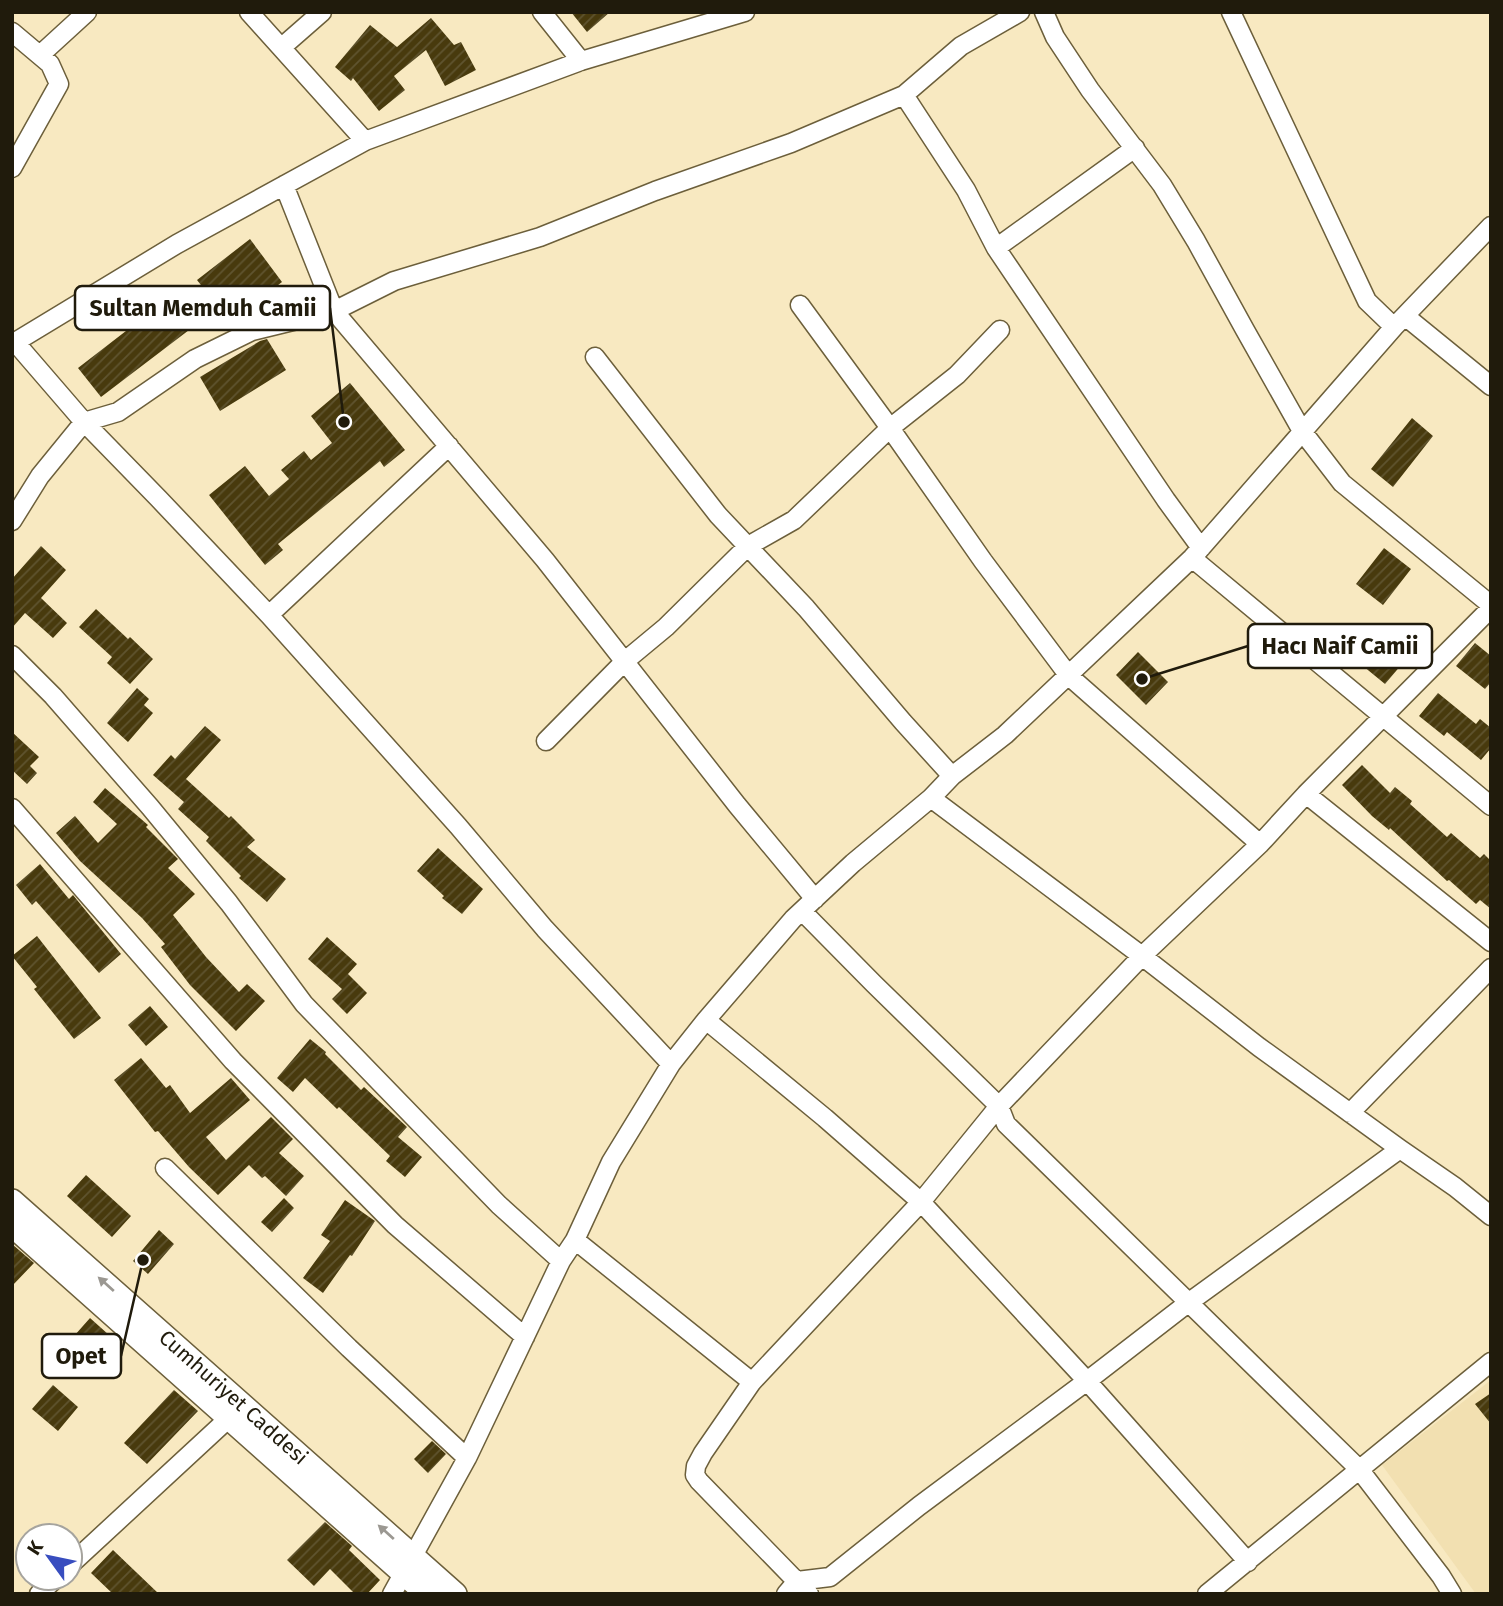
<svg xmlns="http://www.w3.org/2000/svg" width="1503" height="1606" viewBox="0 0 1503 1606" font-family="'Fira Sans',sans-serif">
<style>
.built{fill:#f2e0b1}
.building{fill:url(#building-hatch)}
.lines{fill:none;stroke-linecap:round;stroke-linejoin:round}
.minor-casing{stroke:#6c5f3b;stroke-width:21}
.major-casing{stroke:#6c5f3b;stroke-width:26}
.minor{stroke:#fff;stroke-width:18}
.major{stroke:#fff;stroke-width:23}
.oneway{fill:#9b9892}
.labels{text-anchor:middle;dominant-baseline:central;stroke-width:7;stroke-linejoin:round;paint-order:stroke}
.street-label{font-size:21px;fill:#201b0c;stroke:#fff}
.leader{fill:none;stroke:#201b0c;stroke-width:2.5}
.callout-dot{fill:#201b0c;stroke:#fff;stroke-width:2.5}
.callout{fill:#fff;stroke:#201b0c;stroke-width:2.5}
.callout-label{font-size:23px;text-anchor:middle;font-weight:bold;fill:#201b0c}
</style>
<defs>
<pattern id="building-hatch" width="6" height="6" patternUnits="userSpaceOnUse" patternTransform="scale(1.75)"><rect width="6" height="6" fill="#483a0d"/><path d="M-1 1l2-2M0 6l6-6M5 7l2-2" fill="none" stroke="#5f542f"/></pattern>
</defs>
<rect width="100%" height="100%" fill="#f8e9c1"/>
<path class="built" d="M1491,1380V1594H1476L1382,1465Z"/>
<path class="building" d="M571,12H610L587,32Z
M431,18L454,45L461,42L476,70L445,86L426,50L394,76L405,90L379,111L353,78L351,81L335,67L370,25L397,47Z
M250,239L282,282L242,313L238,307L225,316L197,280Z
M170,297L193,327L101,397L78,368Z
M267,339L286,370L220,411L200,377L260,341Z
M350,383L405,450L384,467L380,461L278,544L283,550L265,565L209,495L245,466L269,496L289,479L281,470L304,451L311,460L332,443L311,416Z
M1412,418L1433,436L1393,487L1371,469Z
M41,546L66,570L41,598L67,623L53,638L25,613L12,628V579Z
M1384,548L1411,569L1383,605L1356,584Z
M96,609L128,639L130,637L153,659L130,684L107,663L112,657L79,627Z
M1387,638L1408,657L1385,684L1363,666Z
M1475,643L1491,656V682L1485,689L1456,666Z
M1138,652L1168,682L1146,705L1116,675Z
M137,688L149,699L144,705L153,713L128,742L107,723Z
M1438,693L1476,724L1480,719L1491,728V748L1481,760L1447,732L1444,736L1419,716Z
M205,726L221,740L186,779L229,818L231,816L255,840L247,847L286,879L267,902L239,878L241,876L206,841L209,837L178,809L184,802L153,775L171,755L175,759Z
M12,732L39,757L30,766L37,773L27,784L12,770Z
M1362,765L1390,793L1395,787L1412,801L1410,804L1447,837L1451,833L1480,858L1484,854L1491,861V909L1480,900L1476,904L1449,880L1447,881L1390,828L1389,830L1372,816L1342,785Z
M105,788L148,825L146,827L178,859L168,868L195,894L173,915L206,957L239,992L247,984L265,1001L236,1031L190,985L161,947L165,944L142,918L80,861L56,833L75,816L98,843L117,824L93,802Z
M438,848L483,889L462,914L442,898L444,896L417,871Z
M40,864L69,899L73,895L121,954L99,973L36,901L32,905L16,885Z
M37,936L101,1018L74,1039L34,989L37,987L12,956Z
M327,937L357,964L348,974L367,993L347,1014L332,999L342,989L308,959Z
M150,1006L168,1027L146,1046L128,1025Z
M310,1039L326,1052L325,1054L361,1090L364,1087L407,1127L398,1137L422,1157L405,1177L386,1161L390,1156L339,1107L337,1109L305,1078L293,1092L277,1078Z
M141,1058L166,1088L170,1085L190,1113L231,1078L250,1100L206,1137L226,1160L271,1117L293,1139L279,1153L304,1176L286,1196L265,1176L262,1178L249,1165L218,1195L189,1167L158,1131L155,1132L114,1080Z
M86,1175L131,1216L112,1237L67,1196Z
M284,1198L294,1208L272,1232L261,1222Z
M345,1200L375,1221L352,1256L350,1255L323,1293L303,1278L330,1241L321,1235Z
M159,1230L174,1244L148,1274L133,1261Z
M12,1244L34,1263L12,1286Z
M90,1318L118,1343L96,1368L90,1363L81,1373L59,1353Z
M53,1385L78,1407L58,1431L32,1409Z
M174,1390L198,1411L147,1464L124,1443Z
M1491,1393V1424L1475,1404Z
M432,1441L446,1454L428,1473L414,1459Z
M325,1522L352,1546L349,1550L380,1580L367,1594H355L330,1569L314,1586L287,1560Z
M113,1550L159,1594H113L91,1573Z"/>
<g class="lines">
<defs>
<path id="minor" d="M249,12L365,141
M542,12L581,61
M1044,12L1055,37L1090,90L1162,185L1196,241L1245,330L1302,431L1342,483L1491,605
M1231,12L1367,301L1394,327
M12,32L50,64L59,84L12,168
M282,47L322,12
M40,55L87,12
M904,95L966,190L996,248L1166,500L1201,548
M284,185L334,311L545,560L737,805L815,899
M996,248L1135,148
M800,305L890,428L983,561L1069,676L1260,844
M1405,316L1491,386
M15,342L84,422L159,499L269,615L458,826L545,929L671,1064
M12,344L177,244L365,141L581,61L745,12
M595,357L718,515L806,608L903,722L952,776
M12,521L40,476L84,422L118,412L195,359L252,331L334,311L394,281L540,237L655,191L791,143L904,95L961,46L1020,12
M1192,558L1491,806
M269,615L449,446
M12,655L53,696L150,807L229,903L304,1004L499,1205L561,1261
M546,741L625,661L666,627L748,546L794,520L890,428L957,375L1000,330
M1306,794L1491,942
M931,798L1142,956L1259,1047L1400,1149L1455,1187L1491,1216
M12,808L233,1061L395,1225L525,1337
M802,911L874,984L999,1106L1006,1124L1359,1469L1441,1576L1452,1594
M706,1020L825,1118L921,1202L1087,1381L1248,1562
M1350,1113L1491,968
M165,1168L349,1348L467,1458
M575,1240L752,1382
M70,1565L229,1418
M39,1594L56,1578
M392,1594L467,1458L561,1261L575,1240L611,1162L671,1064L706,1020L793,919L853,863L931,798L952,776L1005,735L1192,558L1394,327L1491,226
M786,1594L797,1581L830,1577L919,1506L1087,1381L1188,1303L1400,1149
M809,1594L699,1481L695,1475L696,1466L703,1453L752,1382L921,1202L999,1106L1142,956L1260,844L1306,794L1491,608
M1207,1594L1491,1362"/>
<g id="major">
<path id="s1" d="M12,1201L455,1594"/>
<path d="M12,1225L427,1594"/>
</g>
</defs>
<use href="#minor" class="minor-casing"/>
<use href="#major" class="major-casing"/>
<use href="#minor" class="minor"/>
<use href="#major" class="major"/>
</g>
<defs><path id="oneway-solid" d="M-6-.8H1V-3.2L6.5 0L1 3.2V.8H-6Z" transform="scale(1.75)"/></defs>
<g class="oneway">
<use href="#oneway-solid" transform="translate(106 1284) rotate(-138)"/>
<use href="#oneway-solid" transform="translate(386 1532) rotate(-138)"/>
</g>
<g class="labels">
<g class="street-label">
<text stroke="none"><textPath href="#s1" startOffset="296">Cumhuriyet Caddesi</textPath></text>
</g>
</g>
<path class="leader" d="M344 422L330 308M1142 679L1248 646M143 1260L121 1356"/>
<g class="callout-dot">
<circle cx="344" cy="422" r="7"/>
<circle cx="1142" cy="679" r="7"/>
<circle cx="143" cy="1260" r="7"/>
</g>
<g class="callout">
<rect x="75" y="286" width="255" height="44" rx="7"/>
<rect x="1248" y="624" width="184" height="44" rx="7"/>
<rect x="42" y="1334" width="79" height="44" rx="7"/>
</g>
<g class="callout-label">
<text x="203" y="316">Sultan Memduh Camii</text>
<text x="1340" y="654">Hacı Naif Camii</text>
<text x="81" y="1364">Opet</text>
</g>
<rect width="1503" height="1606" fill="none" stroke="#201b0c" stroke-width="28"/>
<g transform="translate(49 1557) rotate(303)"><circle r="33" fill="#ffffff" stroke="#a6a49e" stroke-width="2"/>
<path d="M0-5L12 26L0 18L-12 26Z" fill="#384dbf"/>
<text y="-10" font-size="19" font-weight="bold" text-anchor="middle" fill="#201b0c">K</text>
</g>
</svg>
